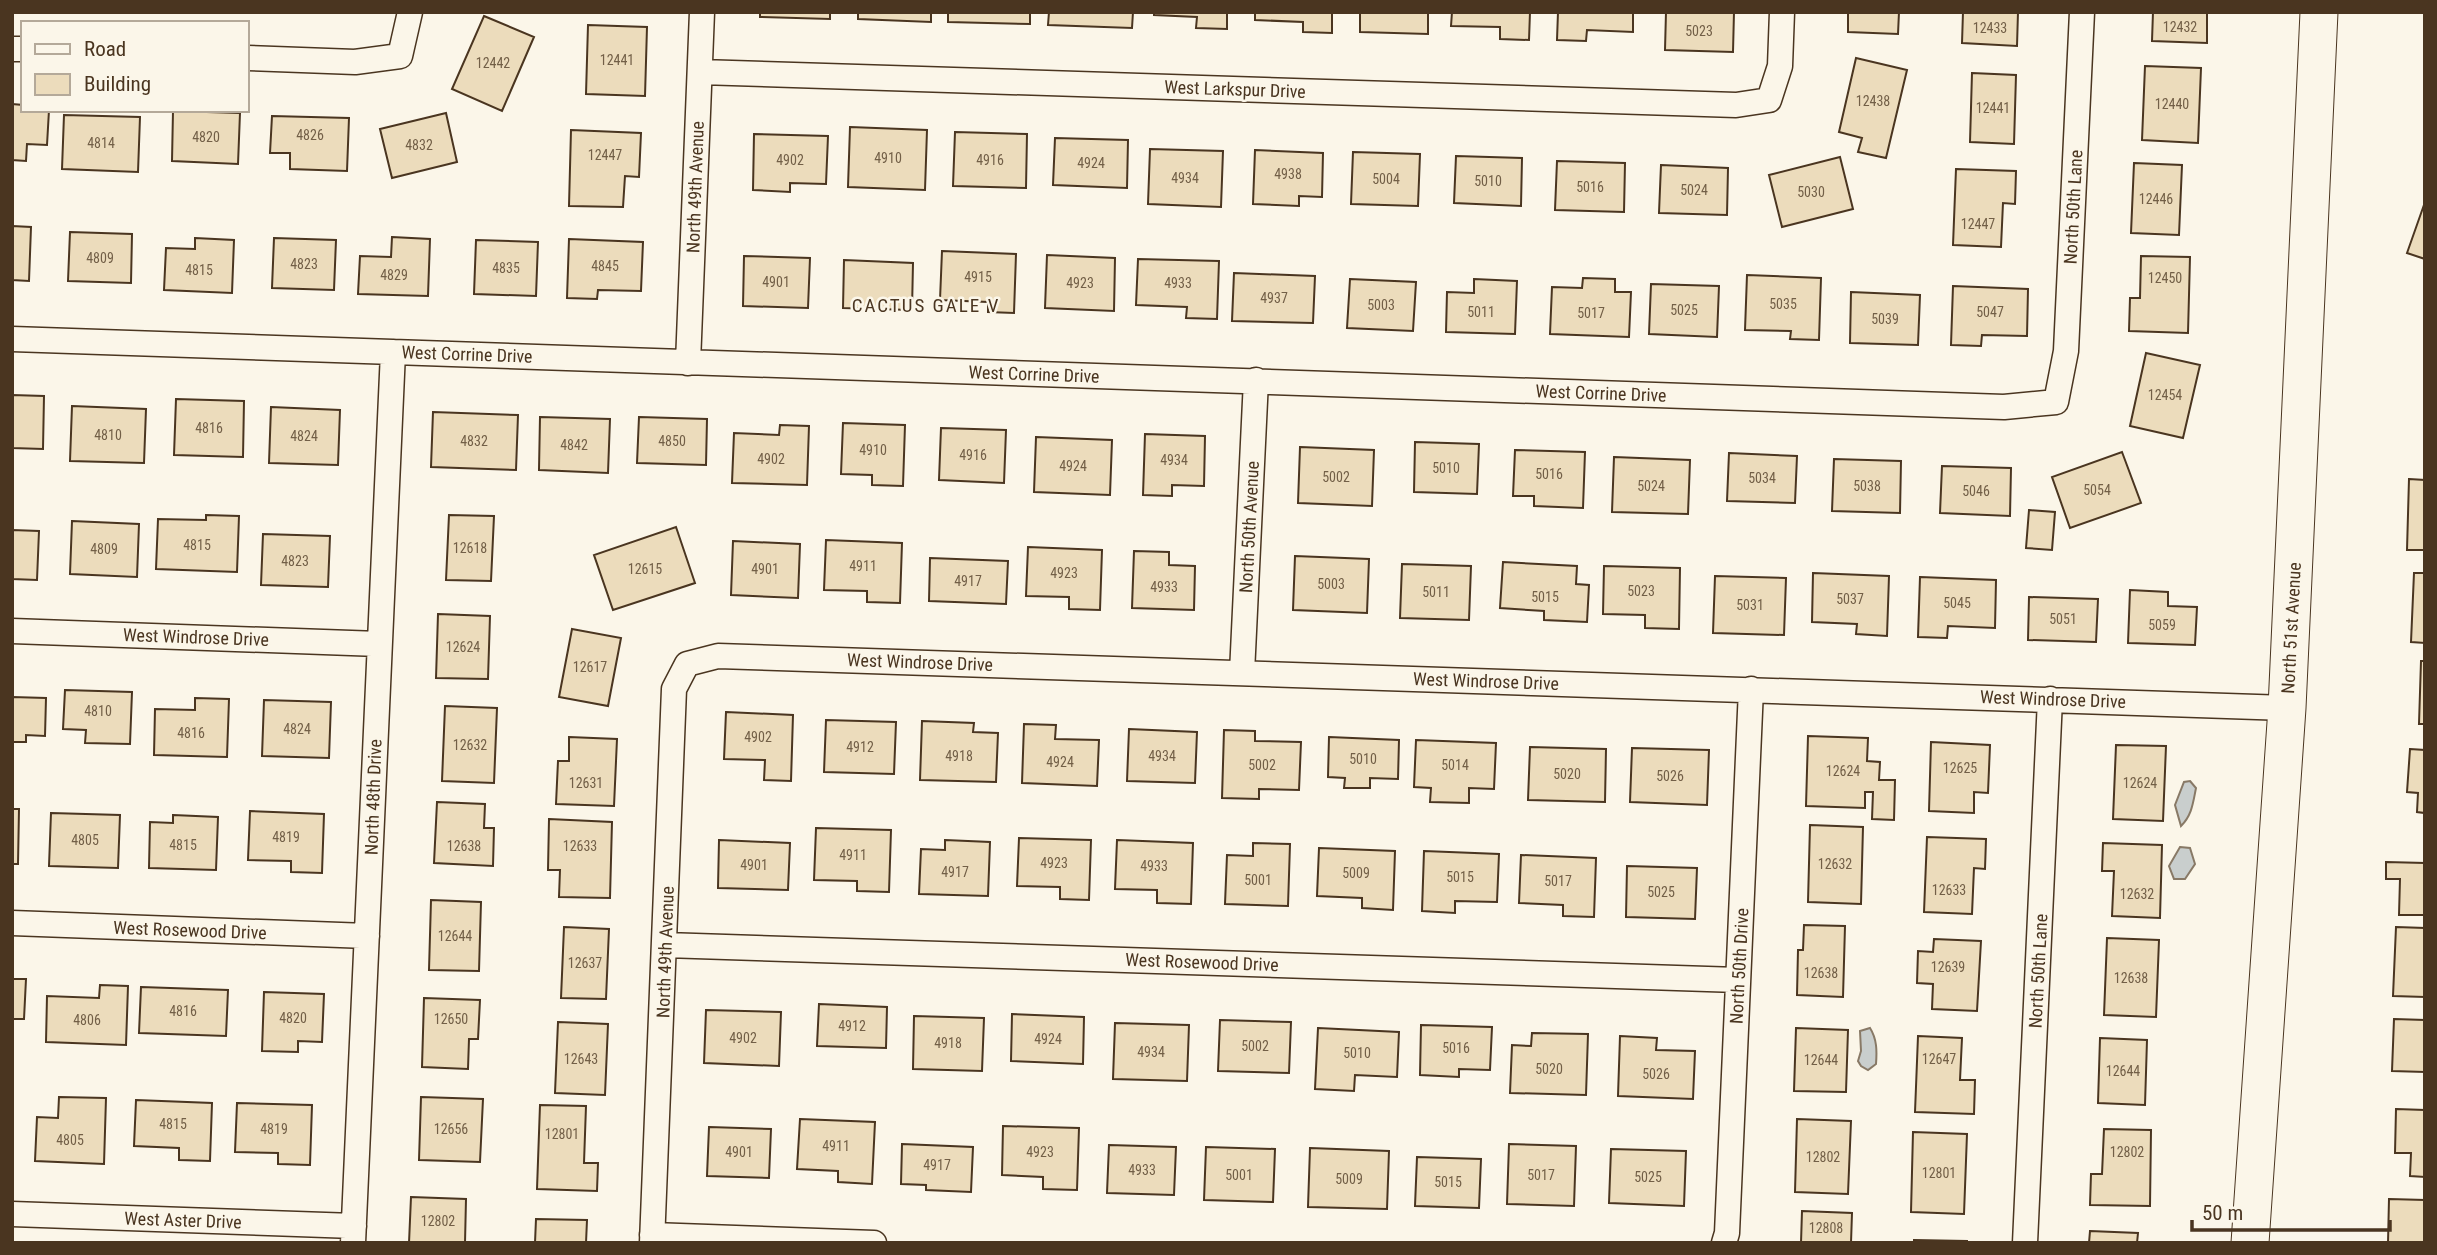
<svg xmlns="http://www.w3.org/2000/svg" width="2437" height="1255" viewBox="0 0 2437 1255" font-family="'Roboto Condensed',sans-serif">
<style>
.water{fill:#c9cecd;stroke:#887966;stroke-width:2}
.building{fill:#ecdcbc;stroke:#4a3520;stroke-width:2}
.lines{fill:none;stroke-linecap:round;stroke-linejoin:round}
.minor-casing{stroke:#4a3520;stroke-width:27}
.primary-casing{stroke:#4a3520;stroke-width:39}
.minor{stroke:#fbf6e9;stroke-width:24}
.primary{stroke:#fbf6e9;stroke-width:37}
.labels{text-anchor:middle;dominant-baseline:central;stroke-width:5;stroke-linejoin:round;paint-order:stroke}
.number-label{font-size:14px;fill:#725f47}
.street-label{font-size:18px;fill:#4a3520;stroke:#fbf6e9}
.neighbourhood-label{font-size:19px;letter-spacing:2px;fill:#4a3520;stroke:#fbf6e9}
</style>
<rect width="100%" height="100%" fill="#fbf6e9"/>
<path class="water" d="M2190,781L2196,788C2193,803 2192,815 2181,826L2175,805L2184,782Z
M2180,847L2190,848L2195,864L2185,879H2174L2169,866Z
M1870,1028C1877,1039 1877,1051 1876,1064L1868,1070L1861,1066L1858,1061L1861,1051L1860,1031Z"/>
<path class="building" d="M760,12H830V19L760,17Z
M858,12H931V22L858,19Z
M948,12H1030V24L948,22Z
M1049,12H1133L1132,28L1048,25Z
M1154,12H1227V29L1196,28L1197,17L1154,15Z
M1255,12H1332V33L1303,32V22L1255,20Z
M1360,12H1428V34L1360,32Z
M1452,12H1530L1529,40L1500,39V27L1451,26Z
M1558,12H1633V32L1587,30L1586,41L1557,40Z
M1666,12H1734L1733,52L1665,50Z
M1848,12H1899L1898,34L1848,32Z
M1963,12H2018L2017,46L1962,43Z
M2153,12H2207V43L2152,41Z
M484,16L534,37L502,111L452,89Z
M588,25L647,27L645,96L586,94Z
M1856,58L1907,70L1886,158L1858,152L1862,138L1839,132Z
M2145,66L2201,68L2198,143L2142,140Z
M1972,73L2016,75L2014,144L1970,142Z
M12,104L23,105V110H49L47,145L27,144L26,161L12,160Z
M173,111L240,113L238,164L172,161Z
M446,113L457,162L392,178L380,129Z
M64,115L140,117L138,172L62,169Z
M272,116L349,118L347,171L290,169V153H270Z
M850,127L927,130L925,190L848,187Z
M571,130L641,133L639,177L625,176L623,207L569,206Z
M955,132L1027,134L1026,188L953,186Z
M754,134L828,136L826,184L790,183V192L753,190Z
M1055,138L1128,140L1127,188L1053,185Z
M1150,149L1223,151L1221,207L1148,204Z
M1255,150L1323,153L1322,197L1299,196V206L1253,204Z
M1353,152L1420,154L1418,206L1351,204Z
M1456,156L1522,158L1521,206L1454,203Z
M1840,157L1853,209L1782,227L1769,175Z
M1557,161L1625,163L1624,212L1555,210Z
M2134,163L2182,165L2179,235L2131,233Z
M1661,165L1728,168L1727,215L1659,213Z
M1956,169L2016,171L2015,204L2003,203L2001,247L1953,245Z
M2425,202V259L2407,253Z
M12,226L31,227L29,281L12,280Z
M70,232L132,234L131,283L68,281Z
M392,237L430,239L428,296L358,294L360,256L391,257Z
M195,238L234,240L232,293L164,290L166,248L195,249Z
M274,238L336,240L334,290L272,288Z
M569,239L643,242L641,291L598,290L597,299L567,298Z
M476,240L538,242L536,296L474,294Z
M942,251L1016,254L1014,313L988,312V302L940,300Z
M1047,255L1115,258L1114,311L1045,308Z
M744,256L810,258L808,308L743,306Z
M2141,256L2190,257L2188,333L2129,331L2130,298H2140Z
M1138,259L1219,261L1217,319L1186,318L1187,307L1136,305Z
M844,260L913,263L912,310L843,308Z
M1234,273L1315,276L1313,323L1232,321Z
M1747,275L1821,278L1819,340L1790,339L1791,331L1745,330Z
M1583,278L1615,279V292H1631L1629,337L1550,334L1552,287L1582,288Z
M1350,279L1416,282L1413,331L1347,328Z
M1474,279L1517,281L1515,334L1446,332L1447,292L1474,293Z
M1651,284L1719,286L1717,337L1649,334Z
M1953,286L2028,289L2027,336L1982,335L1981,346L1951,345Z
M1851,292L1920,295L1918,345L1850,343Z
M2146,353L2200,365L2183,438L2130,426Z
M12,395L44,396L43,449L12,448Z
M176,399L244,401L243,457L174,455Z
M72,406L146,409L144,463L70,461Z
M271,407L340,410L338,465L269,463Z
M433,412L518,415L516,470L431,467Z
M540,417L610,419L608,473L539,470Z
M639,417L707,419L706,465L637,463Z
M843,423L905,425L903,486L872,485V475L841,474Z
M780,425L809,426L807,485L732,483L734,433L779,435Z
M941,428L1006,430L1004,483L939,480Z
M1145,434L1205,436L1204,486L1172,485V496L1143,495Z
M1036,437L1112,440L1110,495L1034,492Z
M1415,442L1479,444L1477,494L1414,492Z
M1300,447L1374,450L1372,506L1298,503Z
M1515,450L1585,452L1583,508L1534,506V496H1513Z
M2122,452L2141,503L2070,528L2052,477Z
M1729,453L1797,456L1795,503L1727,501Z
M1614,457L1690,460L1688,514L1612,512Z
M1834,459L1901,461L1900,513L1832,511Z
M1942,466L2011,468L2010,516L1940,513Z
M2409,479L2425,480V550H2407Z
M2029,510L2055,512L2052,550L2026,548Z
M206,515L239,516L237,572L156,569L158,519L206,520Z
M449,515L494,516L491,581L446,580Z
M72,521L139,524L137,577L70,574Z
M676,527L695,583L613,610L594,555Z
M12,530L39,531L37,580L12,579Z
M263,534L330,536L328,587L261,585Z
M826,540L902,543L900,603L867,602V591L824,590Z
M733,541L800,544L798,598L731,595Z
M1028,547L1102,550L1100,610L1069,609V597L1026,596Z
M1134,551L1169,552V565L1195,566L1194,610L1132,608Z
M1295,556L1369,559L1367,613L1293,610Z
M930,558L1008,561L1006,604L929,601Z
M1503,562L1577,566L1576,584L1589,585L1587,622L1544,620V611L1500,608Z
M1402,564L1471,566L1469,620L1400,618Z
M1604,566L1680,568L1679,629L1645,628V615L1603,614Z
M1813,573L1889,576L1887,636L1856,634L1857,624L1812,622Z
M2414,573H2425V643L2411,642Z
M1715,576L1786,578L1784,635L1713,633Z
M1920,577L1996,580L1995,628L1948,626L1947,638L1918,637Z
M2130,590L2168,592V606L2197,607L2195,645L2128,643Z
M2029,597L2098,599L2096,642L2028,640Z
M438,614L490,616L488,679L436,678Z
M572,629L621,638L608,706L559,697Z
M2421,661H2425V724H2419Z
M65,690L132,692L130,744L85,743L86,730L63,729Z
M12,697L46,698L45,736L26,735V742H12Z
M195,698L229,699L227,757L154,755L155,709L195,710Z
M264,700L331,702L329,758L262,756Z
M445,706L497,708L494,783L442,781Z
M726,712L793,715L791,781L764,780L765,760L724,759Z
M826,720L896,722L894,774L824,772Z
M922,721L974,723L973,732L998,733L996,782L920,780Z
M1024,724L1056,725L1055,739L1099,740L1097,786L1022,783Z
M1129,729L1197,732L1195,783L1127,781Z
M1224,730L1255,731V741L1301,742L1299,790L1259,789V799L1222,798Z
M1808,736L1868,738L1867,761L1880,762L1879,780H1895L1894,820L1872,819L1873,792H1865V808L1806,806Z
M569,737L617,739L614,806L556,804L558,761H569Z
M1329,737L1399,740L1398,779L1370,778V788H1344L1345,778L1328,777Z
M1416,740L1496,743L1494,789L1469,788V803L1430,802L1431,788L1414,787Z
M1931,742L1990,745L1988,793L1974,792V813L1929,811Z
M2116,745L2166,746L2163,821L2113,819Z
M1530,747L1606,749L1605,802L1528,800Z
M1632,748L1709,750L1707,805L1630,802Z
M2410,749L2425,750V813L2417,812L2418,793L2407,792Z
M437,802L485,804L484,828H494L493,866L434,863Z
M12,809H19L18,864H12Z
M250,811L324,814L322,873L291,872V861L248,860Z
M51,813L120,815L118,868L49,866Z
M173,815L218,817L216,870L149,868L150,822L173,823Z
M549,819L612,822L610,898L559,897L560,870H548Z
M1810,825L1863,827L1861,904L1808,902Z
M816,828L891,830L889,892L857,891V881L814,880Z
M1927,837L1986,839L1985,869L1974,868L1972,914L1924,912Z
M1019,838L1091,840L1089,900L1060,899V887L1017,886Z
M719,840L790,843L788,890L718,888Z
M945,840L990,842L988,896L919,894L921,849L945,850Z
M1117,840L1193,843L1191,904L1157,903V890L1115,889Z
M1253,843L1290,844L1288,906L1225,904L1227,855L1253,856Z
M2103,843L2162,845L2160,918L2112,916L2114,871H2102Z
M1319,848L1395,851L1393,910L1362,908V898L1317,896Z
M1424,851L1499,854L1497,902L1455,901V913L1422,911Z
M1521,855L1596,858L1594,917L1563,916V905L1519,903Z
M2386,862L2425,863V915H2399L2400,879H2386Z
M1627,866L1697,868L1695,919L1626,917Z
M431,900L481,902L479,971L429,970Z
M1804,925L1845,926L1843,997L1797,995L1798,950H1803Z
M564,927L609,929L606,999L561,998Z
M2396,927L2425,928V997L2393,996Z
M2107,938L2159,940L2156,1017L2104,1015Z
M1934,939L1981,941L1977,1011L1932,1009L1933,984L1917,983L1918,951L1933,952Z
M12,979H26L24,1019H12Z
M100,985L128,986L126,1045L46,1042L47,996L99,998Z
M141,987L228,990L226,1036L139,1033Z
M264,992L324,994L322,1042L298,1041V1052L262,1051Z
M424,998L480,1000L478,1039H469L468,1069L422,1067Z
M819,1004L887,1007L886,1048L817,1046Z
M706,1010L781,1012L779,1066L704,1063Z
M1012,1014L1084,1017L1083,1064L1011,1061Z
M914,1016L984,1018L982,1071L913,1069Z
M2394,1019L2425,1020V1072L2392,1071Z
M1220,1020L1291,1022L1289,1073L1218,1071Z
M558,1022L608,1024L605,1095L555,1093Z
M1115,1023L1189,1025L1187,1081L1113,1079Z
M1421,1025L1492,1027L1490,1070L1459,1069V1077L1420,1075Z
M1318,1028L1399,1032L1397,1077L1355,1075L1354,1091L1315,1089Z
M1796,1028L1848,1030L1846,1092L1794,1091Z
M1532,1033L1588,1034L1586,1095L1510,1093L1512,1045L1531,1046Z
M1620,1036L1657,1038L1656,1050L1695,1051L1693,1099L1618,1096Z
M1918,1036L1962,1038L1960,1080H1975L1974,1114L1915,1112Z
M2100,1038L2147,1040L2145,1105L2098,1103Z
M59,1097L106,1098L104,1164L35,1161L37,1117L58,1118Z
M421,1097L483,1099L480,1162L419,1160Z
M136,1100L212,1103L210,1161L179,1160V1148L134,1146Z
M237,1103L312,1105L310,1165L278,1164V1153L235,1152Z
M540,1105L586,1106L584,1163H598L597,1191L537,1189Z
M2396,1109L2425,1110V1177L2410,1176L2411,1153H2395Z
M800,1119L875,1122L872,1184L838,1182V1171L797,1169Z
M1797,1119L1851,1121L1848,1194L1795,1192Z
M1003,1126L1079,1128L1077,1190L1043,1189V1177L1002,1175Z
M709,1127L771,1129L769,1178L707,1176Z
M2104,1129L2151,1130L2150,1206L2090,1205L2091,1174H2102Z
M1913,1132L1967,1134L1964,1214L1911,1212Z
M902,1144L973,1147L971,1192L926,1190V1185L901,1184Z
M1509,1144L1576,1146L1574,1206L1507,1204Z
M1109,1145L1176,1147L1174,1195L1107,1193Z
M1206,1147L1275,1149L1273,1202L1204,1200Z
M1310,1148L1389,1151L1387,1209L1308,1207Z
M1611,1149L1686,1151L1684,1206L1609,1203Z
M1417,1157L1481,1159L1479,1208L1415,1206Z
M411,1197L466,1199L465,1243H409Z
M2389,1199L2425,1200V1243H2388Z
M1802,1211L1852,1213L1851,1243H1801Z
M536,1219L587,1220L586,1243H535Z
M2090,1231L2138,1233L2137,1243H2089Z
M1914,1240L1967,1241V1243H1914Z"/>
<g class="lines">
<defs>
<path id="minor" d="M12,49H23
M247,58L355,62L400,56L410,12
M700,72L1736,105L1769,100L1780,66L1782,12
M12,339L2004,407L2056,402L2066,351L2082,12
M688,363L702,12
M12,631L379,644
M1242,673L1256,380
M12,923L367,936
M665,945L1738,980
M12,1214L354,1226
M652,1235L874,1243
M353,1243L393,352
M652,1243L674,689L687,664L718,656L2287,708
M1724,1243L1727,1233L1751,689
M2025,1243L2050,699"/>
<path id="primary" d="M2250,1243L2287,708L2319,12"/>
</defs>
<use href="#minor" class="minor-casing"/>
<use href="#primary" class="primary-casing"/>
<use href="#minor" class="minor"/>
<use href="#primary" class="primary"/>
</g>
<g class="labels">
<g class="number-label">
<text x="2180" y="27">12432</text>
<text x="1990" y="28">12433</text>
<text x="1699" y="31">5023</text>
<text x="617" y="60">12441</text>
<text x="493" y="63">12442</text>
<text x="1873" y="101">12438</text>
<text x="2172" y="104">12440</text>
<text x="1993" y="108">12441</text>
<text x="310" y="135">4826</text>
<text x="206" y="137">4820</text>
<text x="101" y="143">4814</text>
<text x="419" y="145">4832</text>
<text x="605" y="155">12447</text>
<text x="888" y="158">4910</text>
<text x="790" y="160">4902</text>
<text x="990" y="160">4916</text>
<text x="1091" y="163">4924</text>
<text x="1288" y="174">4938</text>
<text x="1185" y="178">4934</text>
<text x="1386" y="179">5004</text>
<text x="1488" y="181">5010</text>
<text x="1590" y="187">5016</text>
<text x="1694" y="190">5024</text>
<text x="1811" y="192">5030</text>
<text x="2156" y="199">12446</text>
<text x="1978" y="224">12447</text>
<text x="100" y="258">4809</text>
<text x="304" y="264">4823</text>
<text x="605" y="266">4845</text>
<text x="506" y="268">4835</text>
<text x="199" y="270">4815</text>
<text x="394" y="275">4829</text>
<text x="978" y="277">4915</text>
<text x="2165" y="278">12450</text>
<text x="776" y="282">4901</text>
<text x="1080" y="283">4923</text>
<text x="1178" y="283">4933</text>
<text x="1274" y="298">4937</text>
<text x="1783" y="304">5035</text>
<text x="1381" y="305">5003</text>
<text x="1684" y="310">5025</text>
<text x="1481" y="312">5011</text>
<text x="1990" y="312">5047</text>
<text x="1591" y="313">5017</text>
<text x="1885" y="319">5039</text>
<text x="2165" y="395">12454</text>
<text x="209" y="428">4816</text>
<text x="108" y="435">4810</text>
<text x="304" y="436">4824</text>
<text x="474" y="441">4832</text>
<text x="672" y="441">4850</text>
<text x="574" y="445">4842</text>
<text x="873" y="450">4910</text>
<text x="973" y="455">4916</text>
<text x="771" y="459">4902</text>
<text x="1174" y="460">4934</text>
<text x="1073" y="466">4924</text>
<text x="1446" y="468">5010</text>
<text x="1549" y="474">5016</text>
<text x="1336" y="477">5002</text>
<text x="1762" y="478">5034</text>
<text x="1651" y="486">5024</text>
<text x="1867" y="486">5038</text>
<text x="2097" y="490">5054</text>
<text x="1976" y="491">5046</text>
<text x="197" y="545">4815</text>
<text x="470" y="548">12618</text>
<text x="104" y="549">4809</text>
<text x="295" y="561">4823</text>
<text x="863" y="566">4911</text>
<text x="645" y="569">12615</text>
<text x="765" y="569">4901</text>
<text x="1064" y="573">4923</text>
<text x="968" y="581">4917</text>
<text x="1331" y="584">5003</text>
<text x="1164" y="587">4933</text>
<text x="1641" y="591">5023</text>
<text x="1436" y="592">5011</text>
<text x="1545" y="597">5015</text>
<text x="1850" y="599">5037</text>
<text x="1957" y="603">5045</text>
<text x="1750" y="605">5031</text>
<text x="2063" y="619">5051</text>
<text x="2162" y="625">5059</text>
<text x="463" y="647">12624</text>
<text x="590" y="667">12617</text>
<text x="98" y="711">4810</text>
<text x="297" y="729">4824</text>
<text x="191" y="733">4816</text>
<text x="758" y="737">4902</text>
<text x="470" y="745">12632</text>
<text x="860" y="747">4912</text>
<text x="959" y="756">4918</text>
<text x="1162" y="756">4934</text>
<text x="1363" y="759">5010</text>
<text x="1060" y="762">4924</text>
<text x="1262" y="765">5002</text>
<text x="1455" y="765">5014</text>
<text x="1960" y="768">12625</text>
<text x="1843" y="771">12624</text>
<text x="1567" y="774">5020</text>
<text x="1670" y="776">5026</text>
<text x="586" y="783">12631</text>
<text x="2140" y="783">12624</text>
<text x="286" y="837">4819</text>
<text x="85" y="840">4805</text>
<text x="183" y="845">4815</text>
<text x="464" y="846">12638</text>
<text x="580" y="846">12633</text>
<text x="853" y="855">4911</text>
<text x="1054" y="863">4923</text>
<text x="1835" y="864">12632</text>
<text x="754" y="865">4901</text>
<text x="1154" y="866">4933</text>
<text x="955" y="872">4917</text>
<text x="1356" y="873">5009</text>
<text x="1460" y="877">5015</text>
<text x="1258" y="880">5001</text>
<text x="1558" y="881">5017</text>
<text x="1949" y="890">12633</text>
<text x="1661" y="892">5025</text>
<text x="2137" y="894">12632</text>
<text x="455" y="936">12644</text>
<text x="585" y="963">12637</text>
<text x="1948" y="967">12639</text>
<text x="1821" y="973">12638</text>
<text x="2131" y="978">12638</text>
<text x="183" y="1011">4816</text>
<text x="293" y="1018">4820</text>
<text x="451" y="1019">12650</text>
<text x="87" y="1020">4806</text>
<text x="852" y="1026">4912</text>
<text x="743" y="1038">4902</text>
<text x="1048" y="1039">4924</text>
<text x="948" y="1043">4918</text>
<text x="1255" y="1046">5002</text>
<text x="1456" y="1048">5016</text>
<text x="1151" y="1052">4934</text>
<text x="1357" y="1053">5010</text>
<text x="581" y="1059">12643</text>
<text x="1939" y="1059">12647</text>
<text x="1821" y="1060">12644</text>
<text x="1549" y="1069">5020</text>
<text x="2123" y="1071">12644</text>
<text x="1656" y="1074">5026</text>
<text x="173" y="1124">4815</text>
<text x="274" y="1129">4819</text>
<text x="451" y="1129">12656</text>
<text x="562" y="1134">12801</text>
<text x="70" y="1140">4805</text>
<text x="836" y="1146">4911</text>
<text x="739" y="1152">4901</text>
<text x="1040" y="1152">4923</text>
<text x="2127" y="1152">12802</text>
<text x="1823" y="1157">12802</text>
<text x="937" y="1165">4917</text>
<text x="1142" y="1170">4933</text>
<text x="1939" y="1173">12801</text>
<text x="1239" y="1175">5001</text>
<text x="1541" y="1175">5017</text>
<text x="1648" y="1177">5025</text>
<text x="1349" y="1179">5009</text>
<text x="1448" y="1182">5015</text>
<text x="438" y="1221">12802</text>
<text x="1826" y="1228">12808</text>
</g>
<g class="street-label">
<text transform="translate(1235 89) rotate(2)">West Larkspur Drive</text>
<text transform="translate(695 187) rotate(-88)">North 49th Avenue</text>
<text transform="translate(2073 207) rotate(-87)">North 50th Lane</text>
<text transform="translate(467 354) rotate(2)">West Corrine Drive</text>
<text transform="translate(1034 374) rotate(2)">West Corrine Drive</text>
<text transform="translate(1601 393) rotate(2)">West Corrine Drive</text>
<text transform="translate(1249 527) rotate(-87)">North 50th Avenue</text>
<text transform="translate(2291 628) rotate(-87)">North 51st Avenue</text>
<text transform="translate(196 637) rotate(2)">West Windrose Drive</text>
<text transform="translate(920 662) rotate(2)">West Windrose Drive</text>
<text transform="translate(1486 681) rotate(2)">West Windrose Drive</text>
<text transform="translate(2053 699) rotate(2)">West Windrose Drive</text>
<text transform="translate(373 797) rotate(-88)">North 48th Drive</text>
<text transform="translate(190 930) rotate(2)">West Rosewood Drive</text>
<text transform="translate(665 952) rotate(-88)">North 49th Avenue</text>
<text transform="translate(1202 962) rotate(2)">West Rosewood Drive</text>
<text transform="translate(1739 966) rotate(-87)">North 50th Drive</text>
<text transform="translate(2038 971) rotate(-87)">North 50th Lane</text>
<text transform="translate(183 1220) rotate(2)">West Aster Drive</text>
</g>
<g class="neighbourhood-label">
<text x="926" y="305">CACTUS GALE V</text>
</g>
</g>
<rect width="2437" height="1255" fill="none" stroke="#4a3520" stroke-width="28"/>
<rect x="21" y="21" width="228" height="91" fill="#fbf6e9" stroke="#b4a999" stroke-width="2"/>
<rect x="35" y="44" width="35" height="10" fill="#fbf6e9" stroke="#b4a999" stroke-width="2"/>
<text x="84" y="56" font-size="21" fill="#4a3520">Road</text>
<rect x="35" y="74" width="35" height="21" fill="#ecdcbc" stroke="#b4a999" stroke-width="2"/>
<text x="84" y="91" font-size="21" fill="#4a3520">Building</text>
<path d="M2192 1220v10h198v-10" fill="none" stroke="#4a3520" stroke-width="3.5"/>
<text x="2202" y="1220" font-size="21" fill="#4a3520" stroke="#fbf6e9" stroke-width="5" paint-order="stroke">50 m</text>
</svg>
